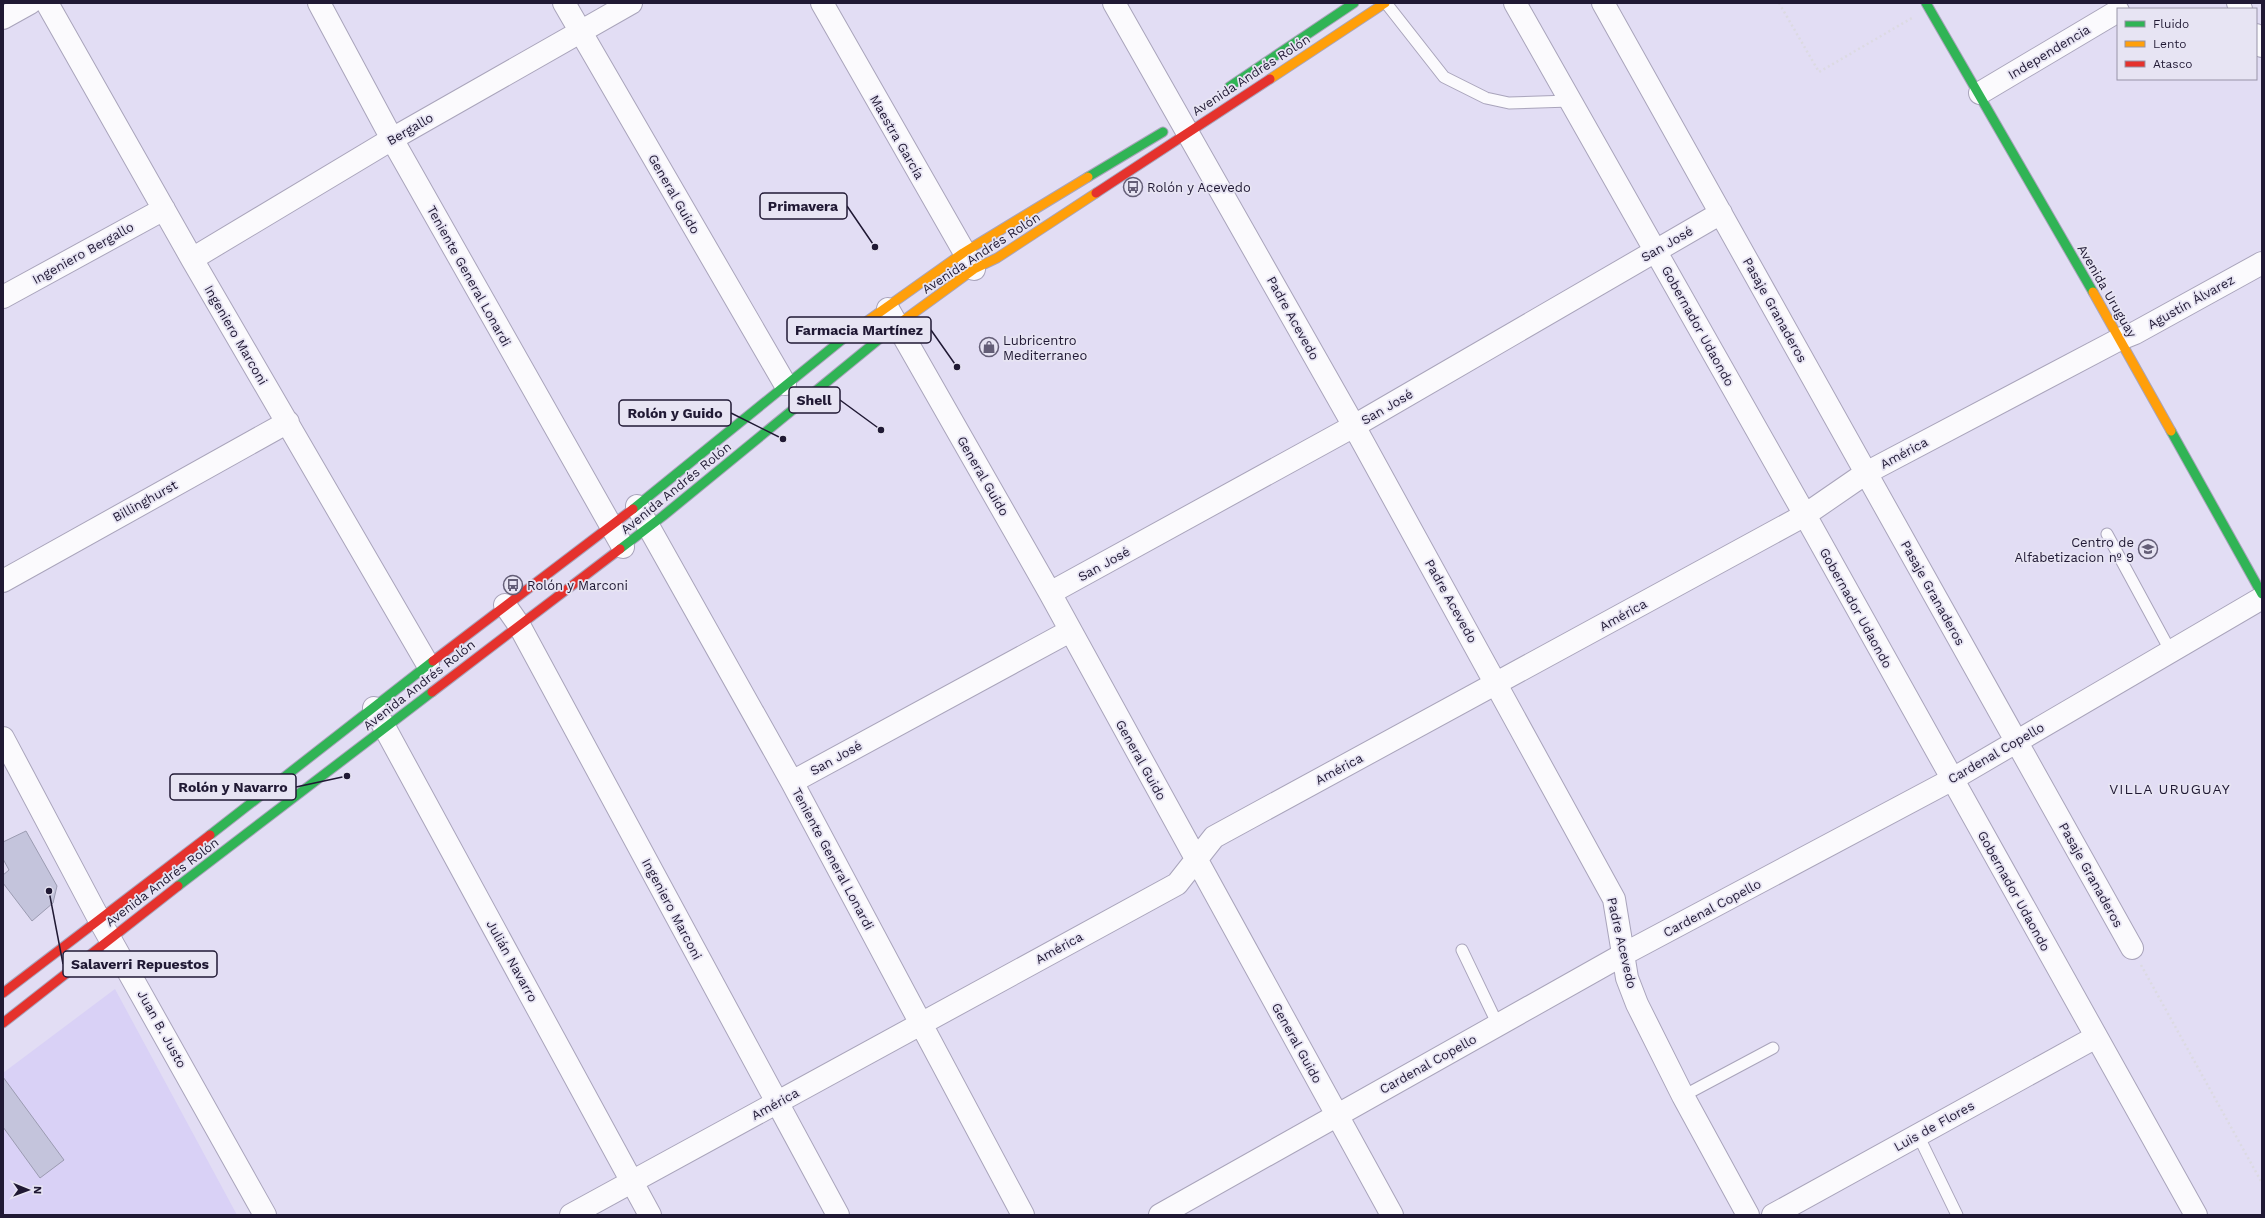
<svg xmlns="http://www.w3.org/2000/svg" width="2265" height="1218" viewBox="0 0 2265 1218" font-family="'Work Sans',sans-serif">
<style>
.built{fill:#d9d1f6}
.building{fill:#c4c4dc;stroke:#9b9bb1}
.lines{fill:none;stroke-linecap:round;stroke-linejoin:round}
.lane-casing{stroke:#a9a4bb;stroke-width:13}
.street-casing{stroke:#a9a4bb;stroke-width:24}
.fast-casing{stroke:#a9a4bb;stroke-width:11}
.slow-casing{stroke:#a9a4bb;stroke-width:11}
.jam-casing{stroke:#a9a4bb;stroke-width:11}
.path{stroke:#dcdae2;stroke-width:2.5;stroke-dasharray:2 3;stroke-linecap:butt}
.lane{stroke:#fbfafd;stroke-width:11}
.street{stroke:#fbfafd;stroke-width:22}
.fast{stroke:#30b455;stroke-width:9}
.slow{stroke:#ff9f0a;stroke-width:9}
.jam{stroke:#e5322d;stroke-width:9}
.labels{text-anchor:middle;dominant-baseline:central;stroke-width:3.5;stroke-linejoin:round;paint-order:stroke}
.street-label{font-size:13px;fill:#201934;stroke:#e7e4f3}
.poi-label{font-size:13px;fill:#201934;stroke:#e7e4f3;text-anchor:start}
.neighbourhood-label{font-size:14px;letter-spacing:1px;fill:#201934;stroke:#e7e4f3}
.leader{fill:none;stroke:#201934;stroke-width:1.5}
.callout-dot{fill:#201934;stroke:#e7e4f3;stroke-width:1.5}
.callout{fill:#e7e4f3;stroke:#201934;stroke-width:1.5}
.callout-label{font-size:14px;text-anchor:middle;font-weight:bold;fill:#201934}
</style>
<rect width="100%" height="100%" fill="#e2ddf4"/>
<path class="built" d="M115,989L237,1215H3V1073Z"/>
<path class="building" d="M26,831L57,886L53,903L32,921L3,883V875L9,870L3,859V842Z
M3,1077L64,1160L40,1178L3,1127Z"/>
<g class="lines">
<defs>
<path id="lane" d="M1386,3L1444,77L1486,98L1509,103L1570,101
M2107,534L2171,652
M1462,950L1498,1025
M1683,1096L1773,1048
M1918,1135L1957,1215"/>
<path id="street" d="M47,3L192,259L428,665
M319,3L392,139L623,547
M564,3L785,384
M822,3L974,269
M1114,3L1354,426L1614,899L1627,978L1637,1004L1683,1096L1748,1215
M1515,3L1805,515L2196,1215
M1603,3L2132,948
M2238,3L2241,9
M3,18L30,3
M2256,35L2262,46
M1980,93L2118,11
M192,259L392,139L631,3
M3,297L164,209
M888,309L1050,593L1392,1215
M637,506L792,782L1023,1215
M3,581L288,422
M1050,593L1354,426L1721,213
M505,605L519,625L838,1215
M374,708L650,1215
M3,738L100,921L265,1215
M792,782L1070,631
M571,1215L1177,884L1214,837L1805,515L1866,473L2120,339L2135,333L2262,263
M1160,1215L1624,954L1951,780L2262,598
M1773,1215L2096,1037"/>
<path id="fast" d="M1926,3L2093,292
M1229,87L1354,3
M1088,177L1163,132
M2171,431L2262,594
M633,509L849,334
M620,549L663,516L889,331
M210,835L433,661
M178,886L432,692"/>
<path id="slow" d="M1270,79L1385,3
M2093,292L2171,431
M889,331L974,269L997,258L1096,193
M849,334L963,253L1088,177"/>
<path id="jam" d="M1096,193L1270,79
M433,661L633,509
M432,692L620,549
M3,993L210,835
M3,1023L178,886"/>
</defs>
<use href="#lane" class="lane-casing"/>
<use href="#street" class="street-casing"/>
<use href="#fast" class="fast-casing"/>
<use href="#slow" class="slow-casing"/>
<use href="#jam" class="jam-casing"/>
<path class="path" d="M1779,3L1819,72L1912,18
M2141,965L2262,1183"/>
<use href="#lane" class="lane"/>
<use href="#street" class="street"/>
<use href="#fast" class="fast"/>
<use href="#slow" class="slow"/>
<use href="#jam" class="jam"/>
</g>
<defs>
<symbol id="bus-ring" viewBox="-11 -11 22 22"><circle r="9.5" fill="#e7e4f3" stroke="#645e77" stroke-width="1.5"/><path d="M-5-6H5V4H4V6H2V4H-2V6H-4V4H-5ZM-3.5-4V0h7V-4ZM-3.5 1.2v1.5H-2V1.2ZM2 1.2v1.5H3.5V1.2Z" fill="#645e77"/></symbol>
<symbol id="shop-ring" viewBox="-11 -11 22 22"><circle r="9.5" fill="#e7e4f3" stroke="#645e77" stroke-width="1.5"/><path d="M-5-2.5h2.3a2.7 3.5 0 0 1 5.4 0H5L5.5 6h-11ZM-1.5-2.5h3a1.5 2.3 0 0 0-3 0Z" fill="#645e77"/></symbol>
<symbol id="school-ring" viewBox="-11 -11 22 22"><circle r="9.5" fill="#e7e4f3" stroke="#645e77" stroke-width="1.5"/><path d="M0-5L7-2L0 1L-7-2ZM-4 1L0 2.5L4 1V4Q0 6-4 4Z" fill="#645e77"/></symbol>
</defs>
<g fill-rule="evenodd">
<use href="#bus-ring" x="1122" y="176" width="22" height="22"/>
<use href="#shop-ring" x="978" y="336" width="22" height="22"/>
<use href="#school-ring" x="2137" y="538" width="22" height="22"/>
<use href="#bus-ring" x="502" y="574" width="22" height="22"/>
</g>
<g class="labels">
<g class="street-label">
<text transform="translate(2049 52) rotate(-31)">Independencia</text>
<text transform="translate(1251 75) rotate(-33)">Avenida Andrés Rolón</text>
<text transform="translate(410 129) rotate(-30)">Bergallo</text>
<text transform="translate(897 137) rotate(60)">Maestra García</text>
<text transform="translate(674 194) rotate(60)">General Guido</text>
<text transform="translate(1667 244) rotate(-30)">San José</text>
<text transform="translate(83 253) rotate(-29)">Ingeniero Bergallo</text>
<text transform="translate(981 253) rotate(-33)">Avenida Andrés Rolón</text>
<text transform="translate(469 276) rotate(61)">Teniente General Lonardi</text>
<text transform="translate(2107 291) rotate(60)">Avenida Uruguay</text>
<text transform="translate(2191 302) rotate(-29)">Agustín Álvarez</text>
<text transform="translate(1775 310) rotate(61)">Pasaje Granaderos</text>
<text transform="translate(1293 318) rotate(61)">Padre Acevedo</text>
<text transform="translate(1698 326) rotate(61)">Gobernador Udaondo</text>
<text transform="translate(236 335) rotate(60)">Ingeniero Marconi</text>
<text transform="translate(1387 407) rotate(-30)">San José</text>
<text transform="translate(1904 453) rotate(-28)">América</text>
<text transform="translate(983 476) rotate(60)">General Guido</text>
<text transform="translate(676 488) rotate(-39)">Avenida Andrés Rolón</text>
<text transform="translate(145 501) rotate(-29)">Billinghurst</text>
<text transform="translate(1104 564) rotate(-29)">San José</text>
<text transform="translate(1933 593) rotate(61)">Pasaje Granaderos</text>
<text transform="translate(1451 601) rotate(61)">Padre Acevedo</text>
<text transform="translate(1856 608) rotate(61)">Gobernador Udaondo</text>
<text transform="translate(1623 615) rotate(-29)">América</text>
<text transform="translate(419 685) rotate(-38)">Avenida Andrés Rolón</text>
<text transform="translate(1996 753) rotate(-30)">Cardenal Copello</text>
<text transform="translate(836 758) rotate(-29)">San José</text>
<text transform="translate(1141 760) rotate(61)">General Guido</text>
<text transform="translate(1339 769) rotate(-28)">América</text>
<text transform="translate(833 859) rotate(62)">Teniente General Lonardi</text>
<text transform="translate(2091 875) rotate(61)">Pasaje Granaderos</text>
<text transform="translate(162 882) rotate(-37)">Avenida Andrés Rolón</text>
<text transform="translate(2014 891) rotate(61)">Gobernador Udaondo</text>
<text transform="translate(1712 908) rotate(-28)">Cardenal Copello</text>
<text transform="translate(672 909) rotate(62)">Ingeniero Marconi</text>
<text transform="translate(1622 943) rotate(77)">Padre Acevedo</text>
<text transform="translate(1059 948) rotate(-29)">América</text>
<text transform="translate(512 961) rotate(61)">Julián Navarro</text>
<text transform="translate(162 1029) rotate(61)">Juan B. Justo</text>
<text transform="translate(1297 1043) rotate(61)">General Guido</text>
<text transform="translate(1428 1064) rotate(-29)">Cardenal Copello</text>
<text transform="translate(775 1104) rotate(-29)">América</text>
<text transform="translate(1934 1126) rotate(-29)">Luis de Flores</text>
</g>
<g class="poi-label">
<text x="1147" y="187">Rolón y Acevedo</text>
<text x="1003" y="340">Lubricentro<tspan x="1003" dy="15">Mediterraneo</tspan></text>
<text x="2134" y="542" text-anchor="end">Centro de<tspan x="2134" dy="15">Alfabetizacion nº 9</tspan></text>
<text x="527" y="585">Rolón y Marconi</text>
</g>
<g class="neighbourhood-label">
<text x="2170" y="789">VILLA URUGUAY</text>
</g>
</g>
<path class="leader" d="M875 247L847 206M957 367L931 330M881 430L840 400M783 439L731 413M347 776L296 787M49 891L63 964"/>
<g class="callout-dot">
<circle cx="875" cy="247" r="4"/>
<circle cx="957" cy="367" r="4"/>
<circle cx="881" cy="430" r="4"/>
<circle cx="783" cy="439" r="4"/>
<circle cx="347" cy="776" r="4"/>
<circle cx="49" cy="891" r="4"/>
</g>
<g class="callout">
<rect x="760" y="193" width="87" height="26" rx="4"/>
<rect x="787" y="317" width="144" height="26" rx="4"/>
<rect x="789" y="387" width="51" height="26" rx="4"/>
<rect x="619" y="400" width="112" height="26" rx="4"/>
<rect x="170" y="774" width="126" height="26" rx="4"/>
<rect x="63" y="951" width="154" height="26" rx="4"/>
</g>
<g class="callout-label">
<text x="803" y="211">Primavera</text>
<text x="859" y="335">Farmacia Martínez</text>
<text x="814" y="405">Shell</text>
<text x="675" y="418">Rolón y Guido</text>
<text x="233" y="792">Rolón y Navarro</text>
<text x="140" y="969">Salaverri Repuestos</text>
</g>
<rect width="2265" height="1218" fill="none" stroke="#201934" stroke-width="8"/>
<rect x="2117" y="8" width="140" height="72" fill="#e7e4f3" stroke="#9793a7"/>
<rect x="2125" y="21" width="20" height="6" fill="#30b455" stroke="#9793a7"/>
<text x="2153" y="28" font-size="12" fill="#201934">Fluido</text>
<rect x="2125" y="41" width="20" height="6" fill="#ff9f0a" stroke="#9793a7"/>
<text x="2153" y="48" font-size="12" fill="#201934">Lento</text>
<rect x="2125" y="61" width="20" height="6" fill="#e5322d" stroke="#9793a7"/>
<text x="2153" y="68" font-size="12" fill="#201934">Atasco</text>
<g transform="translate(28 1190) rotate(91)" stroke="#e7e4f3" stroke-width="3" paint-order="stroke">
<path d="M0-3L7 15L0 10L-7 15Z" fill="#201934"/>
<text y="-6" font-size="11" font-weight="bold" text-anchor="middle" fill="#201934">N</text>
</g>
</svg>
